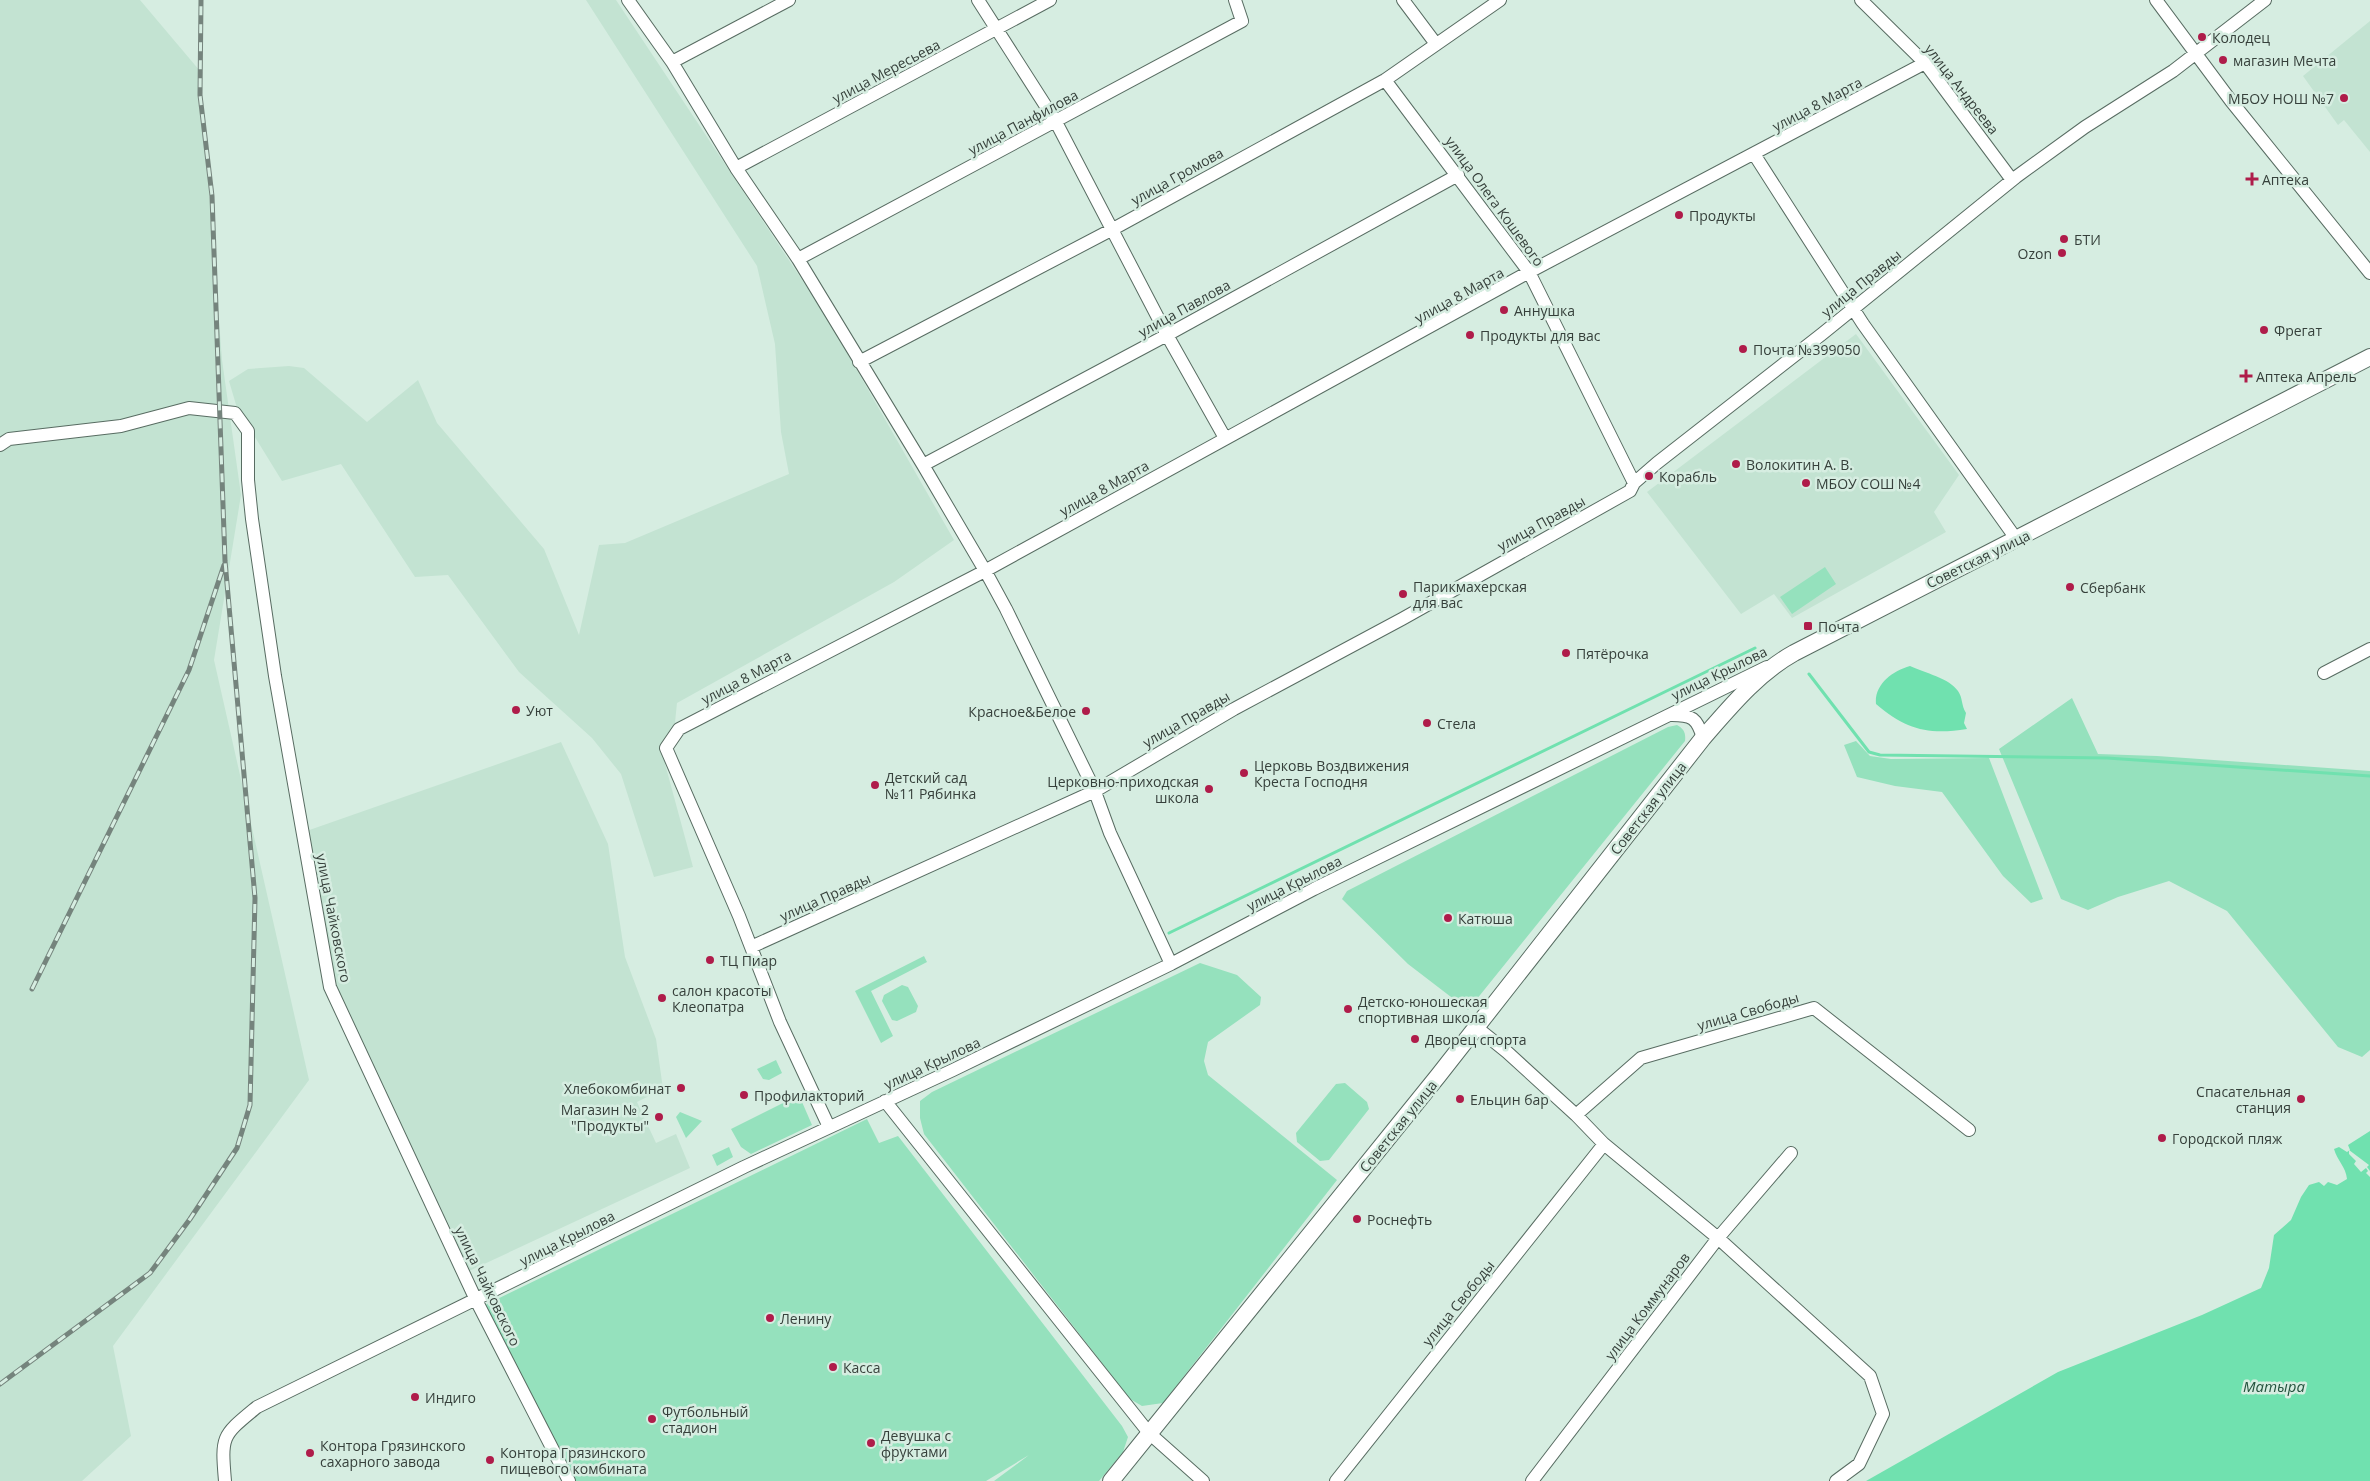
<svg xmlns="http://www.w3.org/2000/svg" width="2370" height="1481" viewBox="0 0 2370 1481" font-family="'Open Sans',sans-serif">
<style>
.built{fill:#c3e3d2}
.green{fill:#95e1bd}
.water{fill:#70e1af}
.pier{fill:#d6ede1}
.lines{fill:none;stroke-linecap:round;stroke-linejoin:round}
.stream{stroke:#70e1af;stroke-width:3}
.street-casing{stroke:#586c62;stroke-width:14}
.secondary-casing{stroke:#586c62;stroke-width:18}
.street{stroke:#fff;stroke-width:12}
.secondary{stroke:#fff;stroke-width:16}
.rail-casing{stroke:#75847d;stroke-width:5}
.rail{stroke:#d6ede1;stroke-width:3;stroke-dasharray:9;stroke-linecap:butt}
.poi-dot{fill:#af1c4a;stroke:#d6ede1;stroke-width:2}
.labels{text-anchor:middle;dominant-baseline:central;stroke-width:5;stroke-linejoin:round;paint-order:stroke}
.poi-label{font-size:14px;fill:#36403b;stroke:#d6ede1;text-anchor:start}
.street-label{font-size:14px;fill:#36403b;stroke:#d6ede1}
.water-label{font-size:15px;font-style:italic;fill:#23523d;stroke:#d6ede1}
</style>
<rect width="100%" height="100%" fill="#d6ede1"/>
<path class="built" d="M0,0H140L200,71L222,360L241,495L214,660L309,1080L113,1346L131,1436L82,1481H0Z
M586,0H616L826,316L954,540L894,582L677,703L673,742L661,749L693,867L654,877L621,774L592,738L519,672L448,575L415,577L341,464L282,481L237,408L229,381L248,369L289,366L304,368L367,422L418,380L437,423L544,549L579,635L599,545L625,543L789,474L781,432L775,344L757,266Z
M2370,21V152L2344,120L2338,125L2303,76Z
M1856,334L1959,475L1934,512L1946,532L1792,618L1774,594L1741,614L1647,492Z
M561,742L608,844L625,957L656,1039L663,1089L637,1102L656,1143L676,1134L690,1168L469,1271L343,1009L298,834Z"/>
<path class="green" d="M1825,567L1836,584L1792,614L1780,597Z
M2072,698L2098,754L2157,756L2370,771V1050L2362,1057L2338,1047L2227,911L2169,881L2118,897L2088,910L2061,899L1999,749Z
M1677,725C1684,729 1686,733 1685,741L1468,1010L1408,964L1342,899L1347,891L1668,727Z
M1856,741L1870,756L1891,759L1989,758L2043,899L2031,903L2003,876L1942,792L1895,786L1857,777L1844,745Z
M924,956L927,962L871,991L893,1036L881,1043L855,991Z
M1200,963L1237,975L1261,997L1260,1005L1208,1042L1204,1061L1208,1075L1337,1180L1163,1403L1142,1406L1130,1399L924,1134L920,1118V1101L932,1092Z
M902,985L908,987L918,1006L916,1012L897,1021L892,1020L882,1001L884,995Z
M776,1060L782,1073L769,1080L763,1079L757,1069Z
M1345,1083L1367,1102L1369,1109L1329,1160L1320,1161L1297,1142L1296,1133L1336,1084Z
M799,1095L812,1125L751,1154L741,1147L731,1129Z
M680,1112L702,1121L686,1138L676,1117Z
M867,1119L879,1143L898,1136L1122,1426L1128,1437L1123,1452L1099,1481H994L1029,1455L986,1481H573L483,1306Z
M729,1147L733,1157L717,1166L712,1155Z"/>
<path class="water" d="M1910,666C1925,673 1949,678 1958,691C1963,698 1961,705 1966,713L1964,723L1967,729C1929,735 1906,730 1876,704C1874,685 1892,671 1910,666Z
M2370,1131V1481H1866L2058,1372L2202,1315L2261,1288L2269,1268L2274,1235L2291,1220L2301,1197L2309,1185L2319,1182L2324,1186L2328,1182L2337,1185L2347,1179C2346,1167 2337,1160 2334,1149L2339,1147L2347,1152L2350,1150L2348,1145Z"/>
<path class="pier" d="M2349,1150L2369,1165L2367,1167L2370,1171V1177L2366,1173L2368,1171L2366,1168L2361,1172L2354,1164L2356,1161L2349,1154Z"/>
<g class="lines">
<path class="stream" d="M1809,674L1869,752L1880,755L2107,758L2370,776
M1169,933L1755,648"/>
<defs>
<path id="street" d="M628,0L672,62L736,168L798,259L923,465L987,574L1006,609L1094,789L1110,833L1171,964
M978,0L1056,122L1167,335L1225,438
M1403,0L1436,44
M1861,0L1925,63L2012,180
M2156,0L2231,101L2370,273
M672,62L789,0
M1385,80L1529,272L1634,483
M1754,154L1863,324L2017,540
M736,168L1050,0
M798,259L1242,21L1235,0
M859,362L1113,229L1385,80L1500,0
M0,445L9,439L121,426L189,408L235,413L248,431V480L252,519L275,676L330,987L476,1300L569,1481
M923,465L1167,335L1458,175
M2324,673L2370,649
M1672,715C1692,715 1697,718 1703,738
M751,947L1095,791L1234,709L1402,619L1630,491L1634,483L1657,463L1822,334L2016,177L2085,127L2173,71L2265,0
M1476,1027L1507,1052L1576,1115L1604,1144L1718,1238L1870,1376L1883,1414L1859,1464L1836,1481
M885,1101L1149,1433L1203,1481
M1576,1115L1641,1058L1814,1008L1969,1130
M829,1127L780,1022L739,916L666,748L679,729L981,573L1529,272L1925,63
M225,1481C221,1435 222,1436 257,1407L744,1167L953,1070L1171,964L1314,889L1767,667
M1336,1481L1604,1144
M1532,1481L1718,1238L1791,1153"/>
<path id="secondary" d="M1111,1481L1438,1076L1703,738C1730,707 1758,673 1794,653L2370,357"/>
</defs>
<use href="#street" class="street-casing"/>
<use href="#secondary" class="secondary-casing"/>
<use href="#street" class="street"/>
<use href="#secondary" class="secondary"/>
<defs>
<path id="rail" d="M32,989L189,670L224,565
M0,1384L150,1273L190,1219L237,1148L250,1105L255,898L225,561L212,196L200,95L201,0"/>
</defs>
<use href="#rail" class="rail-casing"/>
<use href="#rail" class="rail"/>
</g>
<g class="poi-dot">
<circle cx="2202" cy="37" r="5"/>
<circle cx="2223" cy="60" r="5"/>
<circle cx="2344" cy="98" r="5"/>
<path d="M2249.5 171.5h5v5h5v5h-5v5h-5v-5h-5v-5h5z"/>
<circle cx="1679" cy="215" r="5"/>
<circle cx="2064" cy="239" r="5"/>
<circle cx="2062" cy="253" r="5"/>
<circle cx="1504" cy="310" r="5"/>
<circle cx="2264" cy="330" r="5"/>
<circle cx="1470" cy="335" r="5"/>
<circle cx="1743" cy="349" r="5"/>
<path d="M2243.5 368.5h5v5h5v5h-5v5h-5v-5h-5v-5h5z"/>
<circle cx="1736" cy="464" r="5"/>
<circle cx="1649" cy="476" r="5"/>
<circle cx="1806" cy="483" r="5"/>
<circle cx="2070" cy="587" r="5"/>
<circle cx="1403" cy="594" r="5"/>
<rect x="1803" y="621" width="10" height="10" rx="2.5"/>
<circle cx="1566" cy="653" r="5"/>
<circle cx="516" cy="710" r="5"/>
<circle cx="1086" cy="711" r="5"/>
<circle cx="1427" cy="723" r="5"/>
<circle cx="1244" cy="773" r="5"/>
<circle cx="875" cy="785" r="5"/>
<circle cx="1209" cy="789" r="5"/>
<circle cx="1448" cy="918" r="5"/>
<circle cx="710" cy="960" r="5"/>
<circle cx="662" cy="998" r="5"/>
<circle cx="1348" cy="1009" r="5"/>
<circle cx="1415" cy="1039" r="5"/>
<circle cx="681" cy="1088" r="5"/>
<circle cx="744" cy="1095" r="5"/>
<circle cx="1460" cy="1099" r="5"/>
<circle cx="2301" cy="1099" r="5"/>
<circle cx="659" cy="1117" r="5"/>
<circle cx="2162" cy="1138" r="5"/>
<circle cx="1357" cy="1219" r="5"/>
<circle cx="770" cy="1318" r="5"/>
<circle cx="833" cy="1367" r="5"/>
<circle cx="415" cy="1397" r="5"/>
<circle cx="652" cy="1419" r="5"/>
<circle cx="871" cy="1443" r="5"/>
<circle cx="310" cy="1453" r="5"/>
<circle cx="490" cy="1460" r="5"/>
</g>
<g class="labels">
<g class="poi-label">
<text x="2212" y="37">Колодец</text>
<text x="2233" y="60">магазин Мечта</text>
<text x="2334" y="98" text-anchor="end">МБОУ НОШ №7</text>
<text x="2262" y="179">Аптека</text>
<text x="1689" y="215">Продукты</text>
<text x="2074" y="239">БТИ</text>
<text x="2052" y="253" text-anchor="end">Ozon</text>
<text x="1514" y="310">Аннушка</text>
<text x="2274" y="330">Фрегат</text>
<text x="1480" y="335">Продукты для вас</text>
<text x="1753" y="349">Почта №399050</text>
<text x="2256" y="376">Аптека Апрель</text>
<text x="1746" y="464">Волокитин А. В.</text>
<text x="1659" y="476">Корабль</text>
<text x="1816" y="483">МБОУ СОШ №4</text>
<text x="1413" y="586">Парикмахерская<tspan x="1413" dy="16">для вас</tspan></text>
<text x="2080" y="587">Сбербанк</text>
<text x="1818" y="626">Почта</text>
<text x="1576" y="653">Пятёрочка</text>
<text x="526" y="710">Уют</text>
<text x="1076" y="711" text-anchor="end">Красное&amp;Белое</text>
<text x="1437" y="723">Стела</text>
<text x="1254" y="765">Церковь Воздвижения<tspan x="1254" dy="16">Креста Господня</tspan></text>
<text x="885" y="777">Детский сад<tspan x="885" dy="16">№11 Рябинка</tspan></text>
<text x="1199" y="781" text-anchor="end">Церковно-приходская<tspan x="1199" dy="16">школа</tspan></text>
<text x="1458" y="918">Катюша</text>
<text x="720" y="960">ТЦ Пиар</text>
<text x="672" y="990">салон красоты<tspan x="672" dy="16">Клеопатра</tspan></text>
<text x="1358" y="1001">Детско-юношеская<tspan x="1358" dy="16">спортивная школа</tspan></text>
<text x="1425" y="1039">Дворец спорта</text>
<text x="671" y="1088" text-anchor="end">Хлебокомбинат</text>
<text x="2291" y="1091" text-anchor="end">Спасательная<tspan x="2291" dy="16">станция</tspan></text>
<text x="754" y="1095">Профилакторий</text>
<text x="1470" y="1099">Ельцин бар</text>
<text x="649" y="1109" text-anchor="end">Магазин № 2<tspan x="649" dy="16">"Продукты"</tspan></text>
<text x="2172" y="1138">Городской пляж</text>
<text x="1367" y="1219">Роснефть</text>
<text x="780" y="1318">Ленину</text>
<text x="843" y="1367">Касса</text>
<text x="425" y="1397">Индиго</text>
<text x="662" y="1411">Футбольный<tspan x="662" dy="16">стадион</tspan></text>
<text x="881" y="1435">Девушка с<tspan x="881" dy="16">фруктами</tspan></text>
<text x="320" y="1445">Контора Грязинского<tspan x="320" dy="16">сахарного завода</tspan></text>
<text x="500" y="1452">Контора Грязинского<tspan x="500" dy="16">пищевого комбината</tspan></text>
</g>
<g class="street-label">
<text transform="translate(886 71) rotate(-28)">улица Мересьева</text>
<text transform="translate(1962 89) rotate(52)">улица Андреева</text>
<text transform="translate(1817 104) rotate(-28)">улица 8 Марта</text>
<text transform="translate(1023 122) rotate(-28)">улица Панфилова</text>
<text transform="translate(1177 176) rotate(-29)">улица Громова</text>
<text transform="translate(1495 201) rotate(54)">улица Олега Кошевого</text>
<text transform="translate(1861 283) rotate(-39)">улица Правды</text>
<text transform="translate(1459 295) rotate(-29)">улица 8 Марта</text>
<text transform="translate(1184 308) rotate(-29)">улица Павлова</text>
<text transform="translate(1104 488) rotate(-29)">улица 8 Марта</text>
<text transform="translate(1541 523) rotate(-29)">улица Правды</text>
<text transform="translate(1978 559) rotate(-26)">Советская улица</text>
<text transform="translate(1719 673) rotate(-26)">улица Крылова</text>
<text transform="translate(746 677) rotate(-28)">улица 8 Марта</text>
<text transform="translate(1186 719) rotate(-30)">улица Правды</text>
<text transform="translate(1648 808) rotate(-52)">Советская улица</text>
<text transform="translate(1294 883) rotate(-27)">улица Крылова</text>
<text transform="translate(825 897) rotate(-24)">улица Правды</text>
<text transform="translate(334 918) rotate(79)">улица Чайковского</text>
<text transform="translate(1748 1011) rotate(-16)">улица Свободы</text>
<text transform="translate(932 1063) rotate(-25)">улица Крылова</text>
<text transform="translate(1398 1126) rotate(-51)">Советская улица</text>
<text transform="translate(567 1238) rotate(-27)">улица Крылова</text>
<text transform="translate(488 1286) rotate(64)">улица Чайковского</text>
<text transform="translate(1458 1303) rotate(-51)">улица Свободы</text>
<text transform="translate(1647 1306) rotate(-53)">улица Коммунаров</text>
</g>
<g class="water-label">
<text x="2274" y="1386">Матыра</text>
</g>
</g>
</svg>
